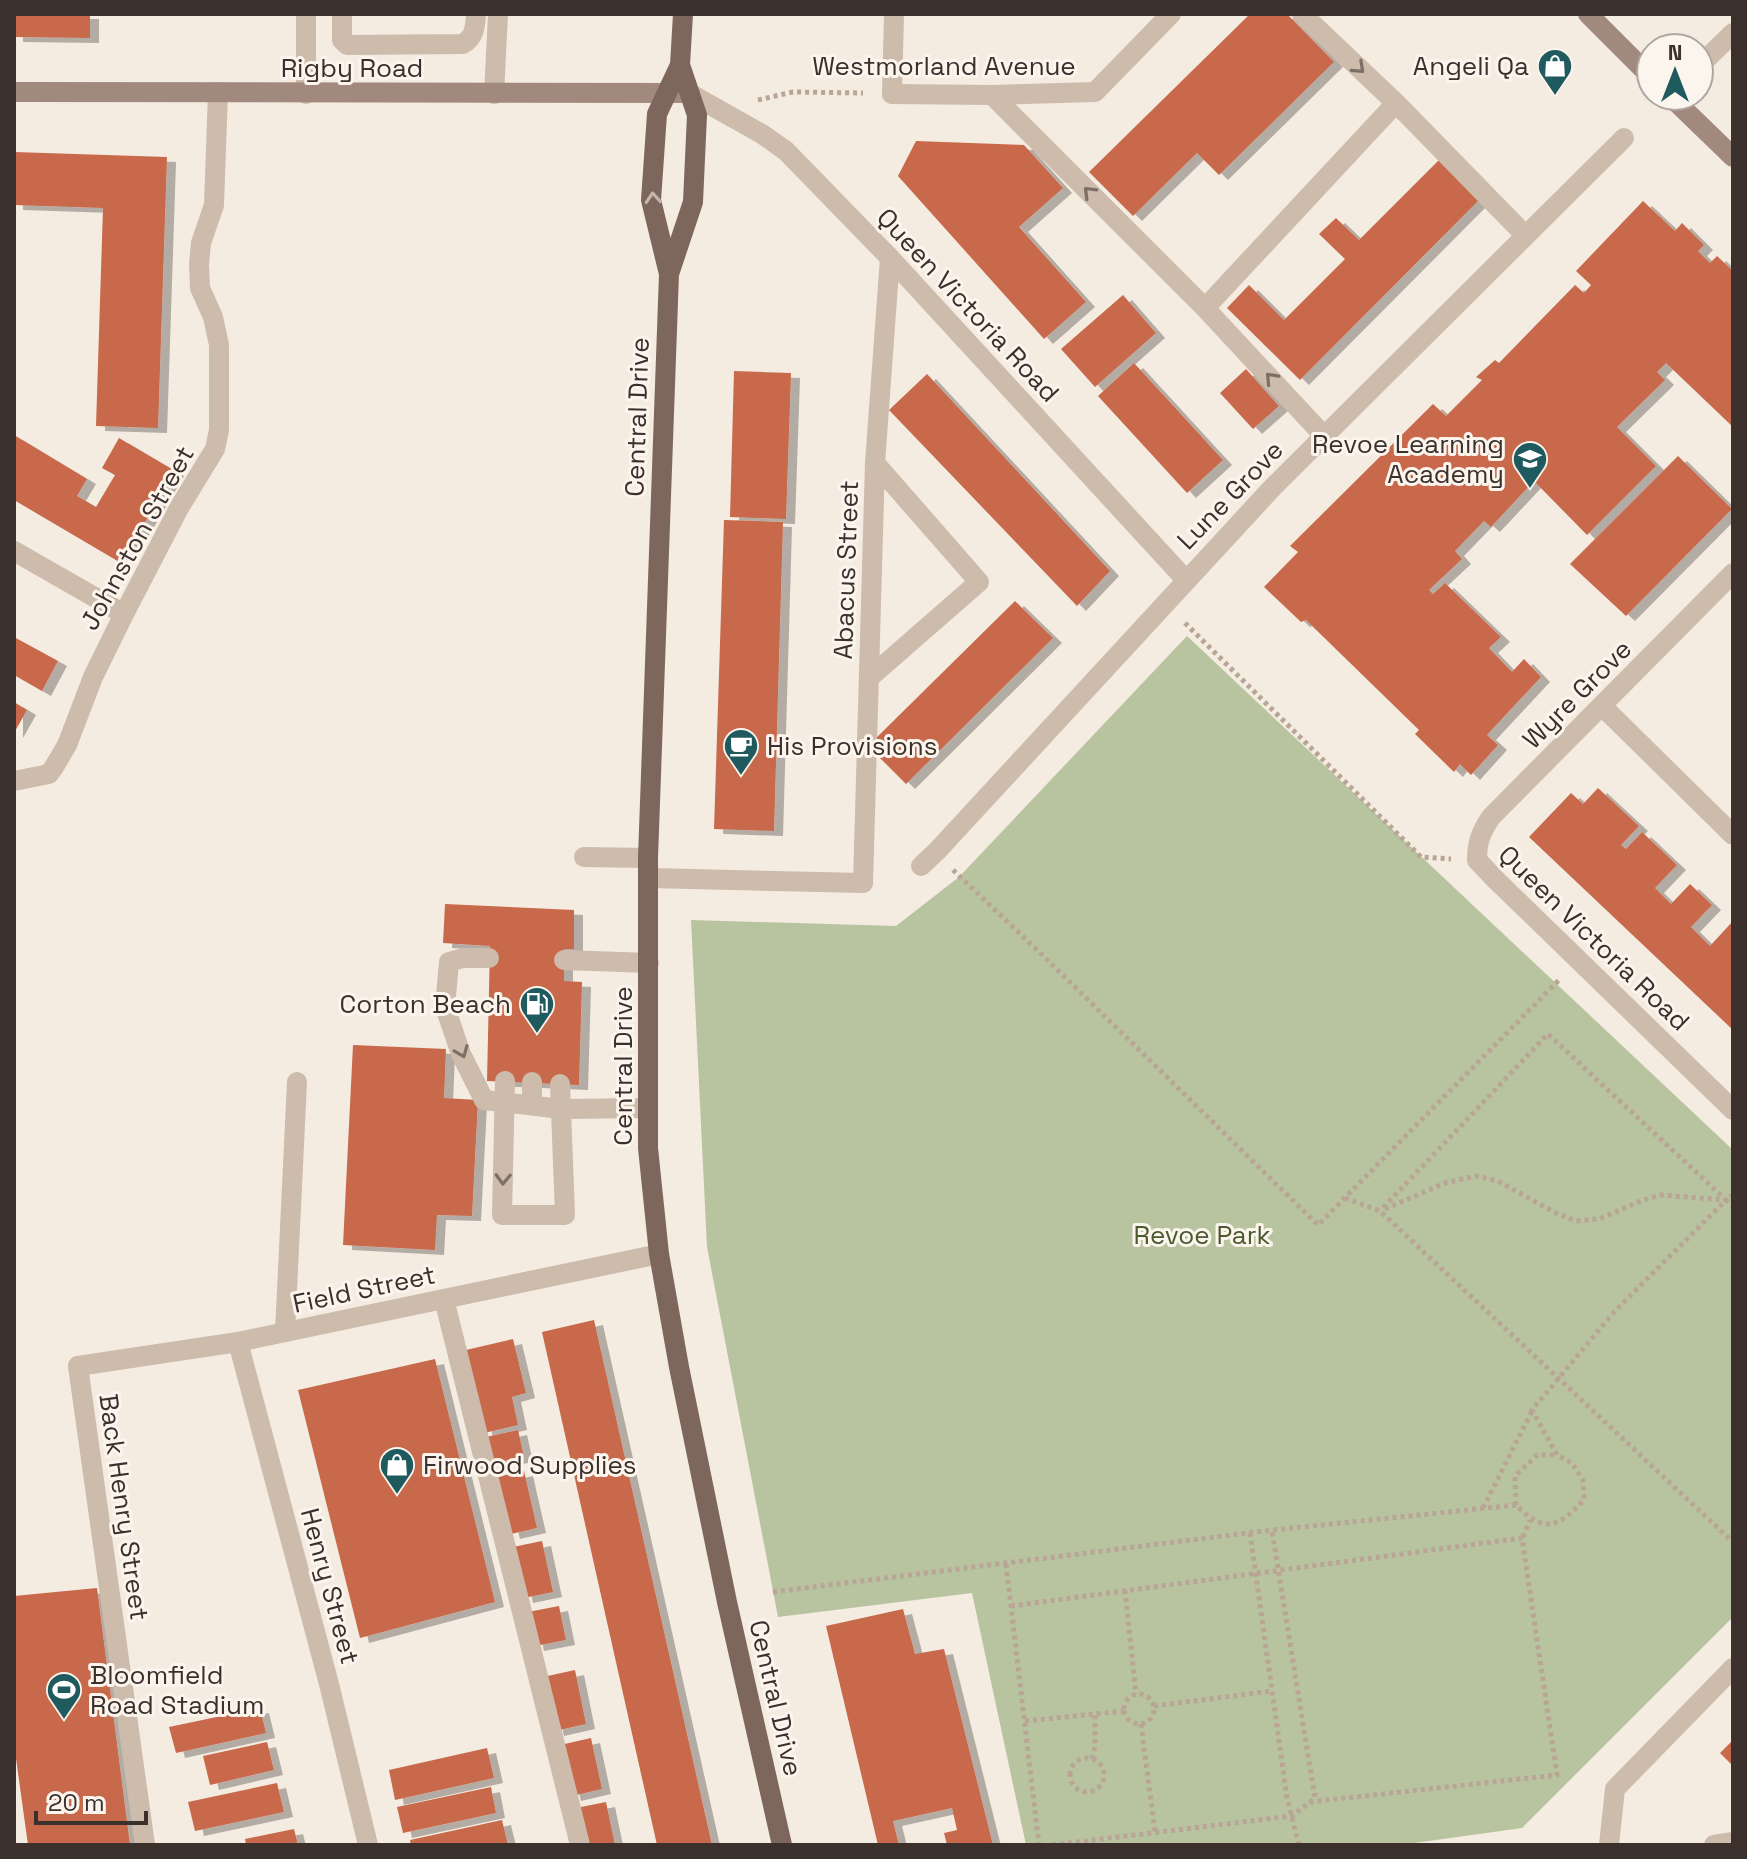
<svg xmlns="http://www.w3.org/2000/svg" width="1747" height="1859" viewBox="0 0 1747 1859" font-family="'Space Grotesk',sans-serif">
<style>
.green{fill:#b8c4a0}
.building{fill:#c8694b;filter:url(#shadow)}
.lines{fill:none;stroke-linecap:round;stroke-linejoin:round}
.path{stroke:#b9a596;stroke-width:5;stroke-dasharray:4 4;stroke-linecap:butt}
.lane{stroke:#cdbbac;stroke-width:20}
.street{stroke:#cdbbac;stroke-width:20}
.secondary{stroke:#a18a7d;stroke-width:20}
.primary{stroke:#7d675c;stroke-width:20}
.oneway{stroke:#7d6f65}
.oneway2{stroke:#c2b5ac}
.labels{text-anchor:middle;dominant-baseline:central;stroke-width:6;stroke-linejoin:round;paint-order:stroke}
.street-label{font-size:26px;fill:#3b302b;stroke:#fbf5ee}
.poi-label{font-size:26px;fill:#3b302b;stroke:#fbf5ee;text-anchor:end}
.park-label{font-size:26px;fill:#4a5a2e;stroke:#fbf5ee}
</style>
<defs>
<filter id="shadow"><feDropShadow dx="9" dy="5" stdDeviation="0" flood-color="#0004"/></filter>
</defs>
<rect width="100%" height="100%" fill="#f4ebe1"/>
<path class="green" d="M1187,636L1733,1150V1617L1522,1828L1400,1845H1026L972,1593L778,1617L707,1247L691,920L896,926L959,877Z"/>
<path class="building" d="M14,14H90V38L14,37Z
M1250,14H1287L1334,62L1219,175L1197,153L1133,216L1089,172Z
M916,141L1024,145L1063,188L1019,227L1086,302L1044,339L898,176Z
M14,152L167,157L158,428L96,426L103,208L14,205Z
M1440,159L1480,199L1300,380L1227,308L1249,285L1284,320L1345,259L1319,234L1336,218L1359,240Z
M1643,201L1675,231L1682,223L1704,245L1698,251L1710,263L1717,256L1733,271V427L1666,363L1657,372L1665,380L1617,427L1656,466L1587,535L1534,481L1491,527L1484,521L1455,551L1462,559L1429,590L1433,594L1445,583L1501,637L1489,648L1512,672L1524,659L1541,677L1487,735L1498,745L1471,775L1460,764L1454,772L1415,734L1419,730L1306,620L1301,622L1264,587L1298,552L1290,546L1433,404L1446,416L1482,380L1476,377L1495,360L1499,363L1575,285L1584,293L1591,285L1576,271Z
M1123,295L1156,333L1095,387L1061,349Z
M1134,363L1223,460L1187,493L1098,396Z
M1246,369L1279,406L1253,429L1220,393Z
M734,371L791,373L786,519L730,517Z
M927,374L1110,571L1077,606L889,410Z
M14,435L87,479L77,496L96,507L115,475L102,468L119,438L175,471L121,563L14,500Z
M1678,456L1732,509L1626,616L1570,564Z
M724,520L783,522L774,831L714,829Z
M1015,601L1053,638L906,784L868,746Z
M14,637L58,661L42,691L14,675Z
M14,702L27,710L14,733Z
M1598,788L1639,826L1621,845L1626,849L1642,832L1677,865L1655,888L1671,904L1690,884L1712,905L1691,927L1710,946L1733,921V1030L1529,837L1571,793L1583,804Z
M445,904L574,910V949H564V981L582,982L579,1085L487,1081L490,946L443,943Z
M353,1045L446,1049L444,1098L478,1100L472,1216L437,1215L435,1250L343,1245Z
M594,1320L712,1845H657L542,1332Z
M513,1339L526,1393L512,1397L518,1425L484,1433L466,1350Z
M435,1359L495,1602L360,1638L298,1390Z
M518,1430L524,1457L492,1463L486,1437Z
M524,1471L537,1528L511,1534L497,1477Z
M542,1541L553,1592L524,1598L513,1547Z
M97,1588L130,1845H28L14,1744V1596Z
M559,1606L566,1640L535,1646L528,1612Z
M903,1609L915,1654L944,1649L993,1845H947L944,1833L957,1830L952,1808L893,1821L899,1845H878L826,1626Z
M575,1670L586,1724L555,1731L543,1677Z
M260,1708L266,1733L176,1753L169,1727Z
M591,1738L602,1789L572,1796L560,1745Z
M1733,1740V1766L1720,1753Z
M267,1742L274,1770L210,1785L203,1756Z
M487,1748L494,1778L395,1800L389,1770Z
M277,1783L284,1812L195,1831L188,1802Z
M491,1787L496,1813L403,1833L397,1807Z
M606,1802L615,1845H584L576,1808Z
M502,1820L508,1845H411L410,1840Z
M294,1829L298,1845H246L245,1839Z"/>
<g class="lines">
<path class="path" d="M758,100L793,92L863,93
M1185,623L1421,857L1451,859
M953,870L1033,946L1318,1225L1560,979
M1733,1195L1726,1200L1733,1206
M1345,1198L1380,1211L1733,1542
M1385,1209L1445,1183L1476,1176L1498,1181L1554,1212L1576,1221L1599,1219L1643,1200L1661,1195L1725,1200
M1516,1505L1515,1476L1537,1455H1556
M1483,1508L1532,1411
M1250,1533L1287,1798L1299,1845
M1523,1537L1530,1520
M1006,1564L1039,1845
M1125,1590L1136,1694
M773,1592L1263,1531L1516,1505C1544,1534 1559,1527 1584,1500L1583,1480L1572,1463L1557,1455L1532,1410L1614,1312L1726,1200L1548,1034L1380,1211
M1011,1606L1522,1538L1557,1775L1309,1802
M1124 1709a15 15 0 1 1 30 0a15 15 0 1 1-30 0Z
M1154,1706L1272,1691
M1025,1721L1124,1711
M1141,1724L1155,1832
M1070 1775a17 17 0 1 1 34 0a17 17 0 1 1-34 0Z
M1092,1759L1095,1746V1714
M1052,1845L1292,1816L1315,1798L1272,1531"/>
<path class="lane" d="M342,14V40L347,45L463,44C475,36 475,28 476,14
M1302,14L1396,103L1525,235
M494,94L498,14
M892,94L894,14
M992,95L1205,308L1324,436
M1205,308L1396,103
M869,678L979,582L875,463
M1602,706L1733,835
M863,883L875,463L890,258
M489,958H463L449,962L445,1007L461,1054L484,1100L561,1109L648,1108
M564,960L649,963
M505,1081L502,1215H565L560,1084
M532,1082V1105
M444,1299L580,1845
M285,1332L297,1082
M78,1366L145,1845"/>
<path class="street" d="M306,14V94
M1699,66L1733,33
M689,93L762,134L786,151L890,258L1186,580
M892,94L992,95L1095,92L1171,14
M14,551L124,614
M1733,573L1491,817C1481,832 1477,842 1477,860L1495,879L1733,1110
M14,781L49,774L54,767L67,745L93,677L124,614L179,508L215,449L219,430V345L213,317L200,288L199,264L201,243L214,205L218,92
M584,857L648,858
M921,866L937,851L1273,487L1624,138
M649,878L863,883
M238,1342L329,1684L368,1845
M78,1366L238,1342L659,1254
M1609,1845L1615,1789L1733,1668
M1714,1845L1733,1842"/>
<path class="secondary" d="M1588,14L1651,77
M14,92L681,93
M1670,96L1733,157"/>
<path class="primary" d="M683,14L680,65L697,115L693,202L669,274L648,858V1148L659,1254L679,1367L727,1602L782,1845
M669,274L651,200L657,114L680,65"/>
</g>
<defs><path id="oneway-chevron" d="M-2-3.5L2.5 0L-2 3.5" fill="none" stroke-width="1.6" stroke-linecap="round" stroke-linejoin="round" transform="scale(2)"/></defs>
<g class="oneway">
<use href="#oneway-chevron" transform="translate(1359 68) rotate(43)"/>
<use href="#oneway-chevron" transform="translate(1089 192) rotate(-135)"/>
<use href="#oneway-chevron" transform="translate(1271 378) rotate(-133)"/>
<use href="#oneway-chevron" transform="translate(462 1052) rotate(68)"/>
<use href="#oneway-chevron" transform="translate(503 1179) rotate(92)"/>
</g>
<use class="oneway2" href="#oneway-chevron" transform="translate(653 198) rotate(-94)"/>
<defs>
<symbol id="shop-pin" viewBox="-11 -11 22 30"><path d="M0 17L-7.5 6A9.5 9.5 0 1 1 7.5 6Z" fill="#1f5a5e" stroke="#fbf5ee"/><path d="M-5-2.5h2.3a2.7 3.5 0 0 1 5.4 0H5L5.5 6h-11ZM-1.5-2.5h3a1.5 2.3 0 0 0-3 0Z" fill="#fff"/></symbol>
<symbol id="school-pin" viewBox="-11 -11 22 30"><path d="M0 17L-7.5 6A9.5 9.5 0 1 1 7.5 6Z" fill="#1f5a5e" stroke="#fbf5ee"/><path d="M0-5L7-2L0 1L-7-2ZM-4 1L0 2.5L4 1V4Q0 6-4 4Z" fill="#fff"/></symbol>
<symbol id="cafe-pin" viewBox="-11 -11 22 30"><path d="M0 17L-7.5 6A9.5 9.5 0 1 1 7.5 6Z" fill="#1f5a5e" stroke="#fbf5ee"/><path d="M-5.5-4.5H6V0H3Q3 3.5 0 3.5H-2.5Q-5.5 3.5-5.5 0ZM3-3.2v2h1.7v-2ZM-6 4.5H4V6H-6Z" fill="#fff"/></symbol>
<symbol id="fuel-pin" viewBox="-11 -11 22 30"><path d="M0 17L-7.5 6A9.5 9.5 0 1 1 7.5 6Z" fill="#1f5a5e" stroke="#fbf5ee"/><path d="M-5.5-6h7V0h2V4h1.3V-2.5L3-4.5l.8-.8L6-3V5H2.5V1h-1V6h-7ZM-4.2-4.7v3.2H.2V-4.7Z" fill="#fff"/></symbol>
<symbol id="stadium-pin" viewBox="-11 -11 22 30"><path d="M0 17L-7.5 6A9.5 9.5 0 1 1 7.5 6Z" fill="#1f5a5e" stroke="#fbf5ee"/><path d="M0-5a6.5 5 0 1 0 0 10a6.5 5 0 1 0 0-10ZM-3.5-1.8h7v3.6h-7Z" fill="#fff"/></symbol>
</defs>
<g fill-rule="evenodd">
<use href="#shop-pin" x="1535" y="46" width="40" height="54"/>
<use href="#school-pin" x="1510" y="439" width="40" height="54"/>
<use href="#cafe-pin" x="721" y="726" width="40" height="54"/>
<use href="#fuel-pin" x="517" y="984" width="40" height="54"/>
<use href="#shop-pin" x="377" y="1445" width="40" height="54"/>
<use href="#stadium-pin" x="44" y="1670" width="40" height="54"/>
</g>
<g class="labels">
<g class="street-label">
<text x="944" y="66">Westmorland Avenue</text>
<text x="352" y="68">Rigby Road</text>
<text transform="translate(968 305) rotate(47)">Queen Victoria Road</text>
<text transform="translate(637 417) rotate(-88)">Central Drive</text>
<text transform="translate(1230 495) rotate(-46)">Lune Grove</text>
<text transform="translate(137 538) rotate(-61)">Johnston Street</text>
<text transform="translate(846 570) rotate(-88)">Abacus Street</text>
<text transform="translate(1577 694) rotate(-45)">Wyre Grove</text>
<text transform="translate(1594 938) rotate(44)">Queen Victoria Road</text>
<text transform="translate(623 1066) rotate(-90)">Central Drive</text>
<text transform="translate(364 1289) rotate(-12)">Field Street</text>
<text transform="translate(124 1507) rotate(82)">Back Henry Street</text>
<text transform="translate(330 1586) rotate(75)">Henry Street</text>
<text transform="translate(776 1698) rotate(77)">Central Drive</text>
</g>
<g class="poi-label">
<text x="1529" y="66">Angeli Qa</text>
<text x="1504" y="444">Revoe Learning<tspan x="1504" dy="30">Academy</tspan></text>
<text x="767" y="746" text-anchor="start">His Provisions</text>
<text x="511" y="1004">Corton Beach</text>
<text x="423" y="1465" text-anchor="start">Firwood Supplies</text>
<text x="90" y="1675" text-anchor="start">Bloomfield<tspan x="90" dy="30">Road Stadium</tspan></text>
</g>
<g class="park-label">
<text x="1202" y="1235">Revoe Park</text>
</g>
</g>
<rect width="1747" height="1859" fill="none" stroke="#3b302b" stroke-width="32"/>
<g transform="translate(1675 72)"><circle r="38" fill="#fbf5ee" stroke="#aea6a0" stroke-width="2"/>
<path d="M0-6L14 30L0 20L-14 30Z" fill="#1f5a5e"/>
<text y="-12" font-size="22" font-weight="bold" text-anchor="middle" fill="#3b302b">N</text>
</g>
<path d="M36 1811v12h110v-12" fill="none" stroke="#3b302b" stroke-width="4"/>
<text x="48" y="1811" font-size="24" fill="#3b302b" stroke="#fbf5ee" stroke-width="6" paint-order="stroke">20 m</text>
</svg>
